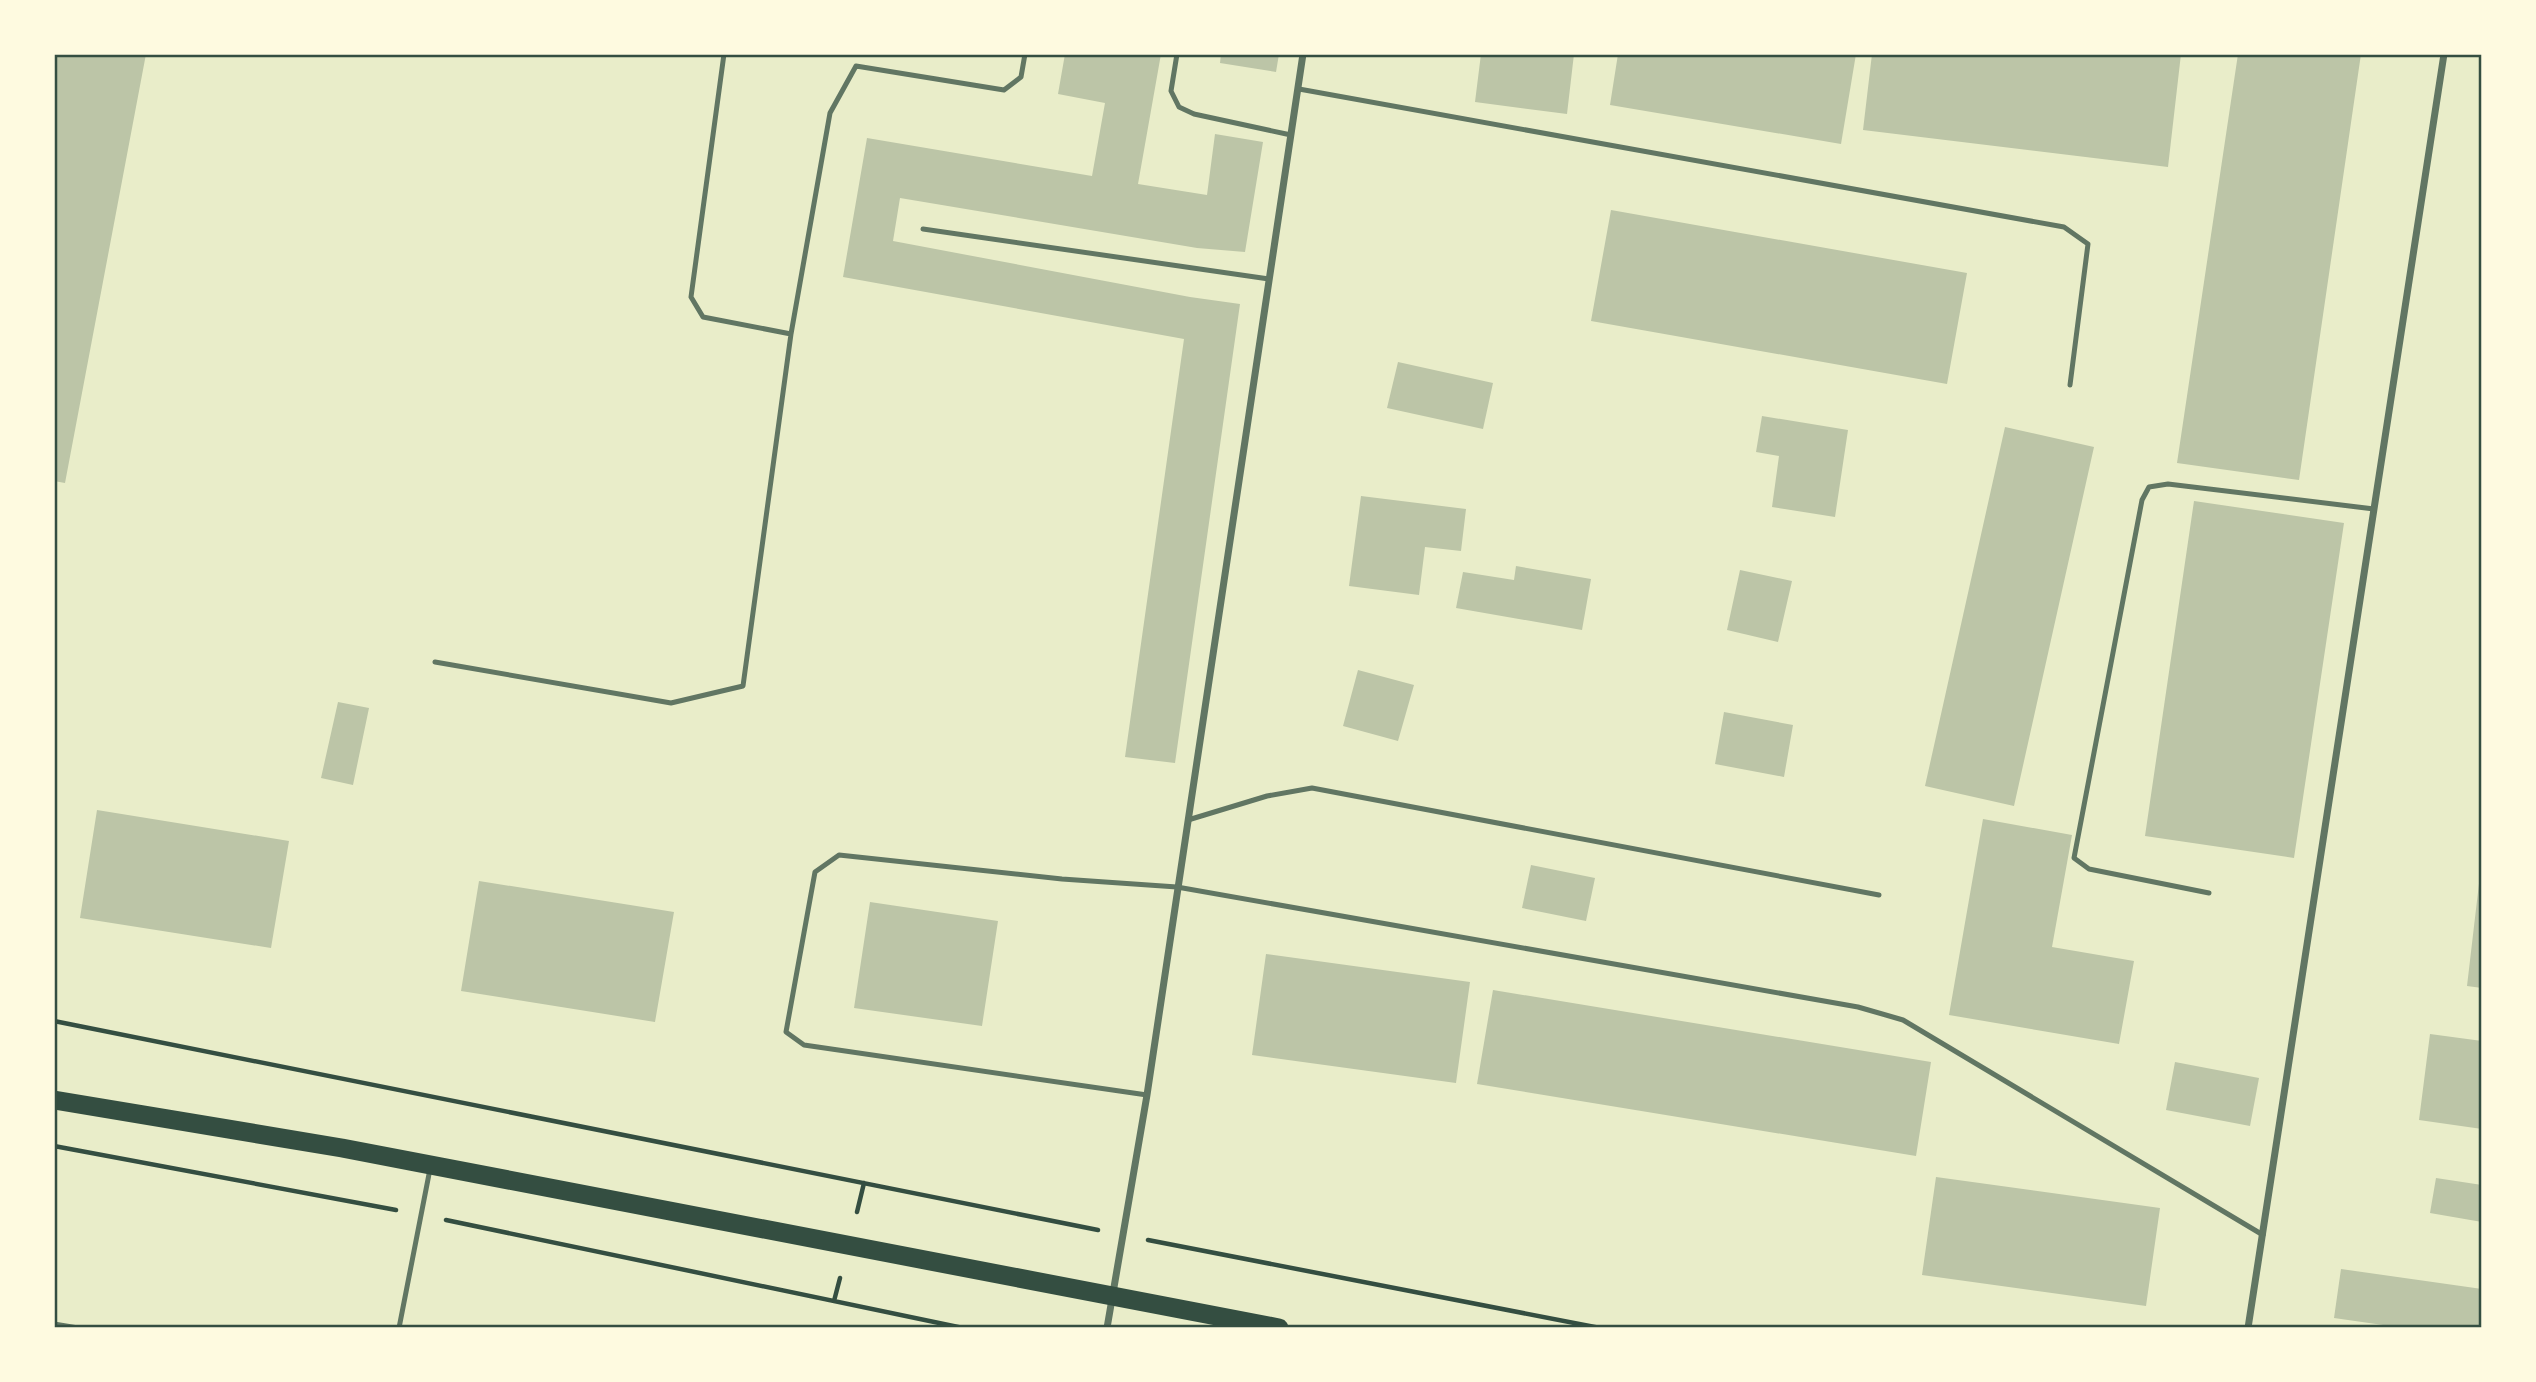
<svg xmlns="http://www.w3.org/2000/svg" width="2536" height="1382" viewBox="0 0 2536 1382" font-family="'Roboto Condensed',sans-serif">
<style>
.building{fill:#bcc5a7}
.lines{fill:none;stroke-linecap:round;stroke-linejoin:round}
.path{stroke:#344e41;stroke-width:4.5}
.service{stroke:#617663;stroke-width:5}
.minor{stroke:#617663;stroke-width:7}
.trunk{stroke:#344e41;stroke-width:19}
.neatline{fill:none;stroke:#344e41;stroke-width:2.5}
</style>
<rect width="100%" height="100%" fill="#e9edc9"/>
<path class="building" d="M54,54H146L65,483L54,481Z
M1065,54H1161L1138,184L1207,195L1215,134L1263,142L1245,252L1197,248L900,198L893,241L1190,297L1240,304L1175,763L1125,757L1184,339L843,277L867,138L1092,176L1105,103L1058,94Z
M1221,54H1279L1276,72L1220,63Z
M1481,54H1574L1567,114L1475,102Z
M1618,54H1856L1841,144L1610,105Z
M1872,54H2181L2168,167L1863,130Z
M2238,54H2361L2299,480L2177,463Z
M1611,210L1967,273L1947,384L1591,321Z
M1398,362L1493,383L1483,429L1387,408Z
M1762,416L1848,430L1835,517L1772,507L1779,456L1756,452Z
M2005,427L2094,447L2014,806L1925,786Z
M1361,496L1466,509L1461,551L1425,547L1419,595L1349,586Z
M2194,501L2344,523L2294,858L2145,836Z
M1516,566L1591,579L1582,630L1456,608L1463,572L1514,580Z
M1740,570L1792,581L1778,642L1727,630Z
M1358,670L1414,685L1398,741L1343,726Z
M338,702L369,708L353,785L321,778Z
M1724,712L1793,725L1784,777L1715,764Z
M97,810L289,841L271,948L80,918Z
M1983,819L2072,835L2052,947L2134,961L2119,1044L1949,1015Z
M1531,865L1595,878L1586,921L1522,908Z
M2480,875H2482V988L2467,986Z
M479,881L674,912L655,1022L461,991Z
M870,902L998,921L982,1026L854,1008Z
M1266,954L1470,982L1456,1083L1252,1055Z
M1493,990L1931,1062L1916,1156L1477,1084Z
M2430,1034L2482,1041V1129L2419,1120Z
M2175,1062L2259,1078L2250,1126L2166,1110Z
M1936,1177L2160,1208L2146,1306L1922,1275Z
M2436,1178L2482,1185V1222L2430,1213Z
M2341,1269L2482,1289V1328H2404L2334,1318Z"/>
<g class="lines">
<path class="path" d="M54,1021L1098,1230
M54,1146L396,1210
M857,1212L864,1183
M446,1220L963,1328
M1148,1240L1600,1328
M834,1301L840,1278"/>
<path class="service" d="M1177,54L1171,91L1179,107L1194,114L1291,135
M1299,89L2064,227L2088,244L2070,385
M923,229L1269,279
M791,334L830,113L856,66L1004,90L1021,77L1025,54
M435,662L671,703L743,686L791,334L703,317L691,297L724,54
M1188,820L1267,796L1312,788L1879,895
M2209,893L2089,869L2074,858L2142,500L2149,487L2168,484L2374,509
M1147,1095L804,1045L786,1032L815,872L839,855L1062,879L1177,887L1858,1007L1903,1020L2263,1235
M54,1324L78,1328
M399,1328L430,1169"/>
<path class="minor" d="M1107,1328L1147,1095L1303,54
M2248,1328L2444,54"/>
<path class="trunk" d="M54,1100L342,1148L1279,1328"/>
</g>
<rect width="2536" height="1382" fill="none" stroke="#fefae0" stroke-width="112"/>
<rect x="56" y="56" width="2424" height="1270" class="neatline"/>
</svg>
